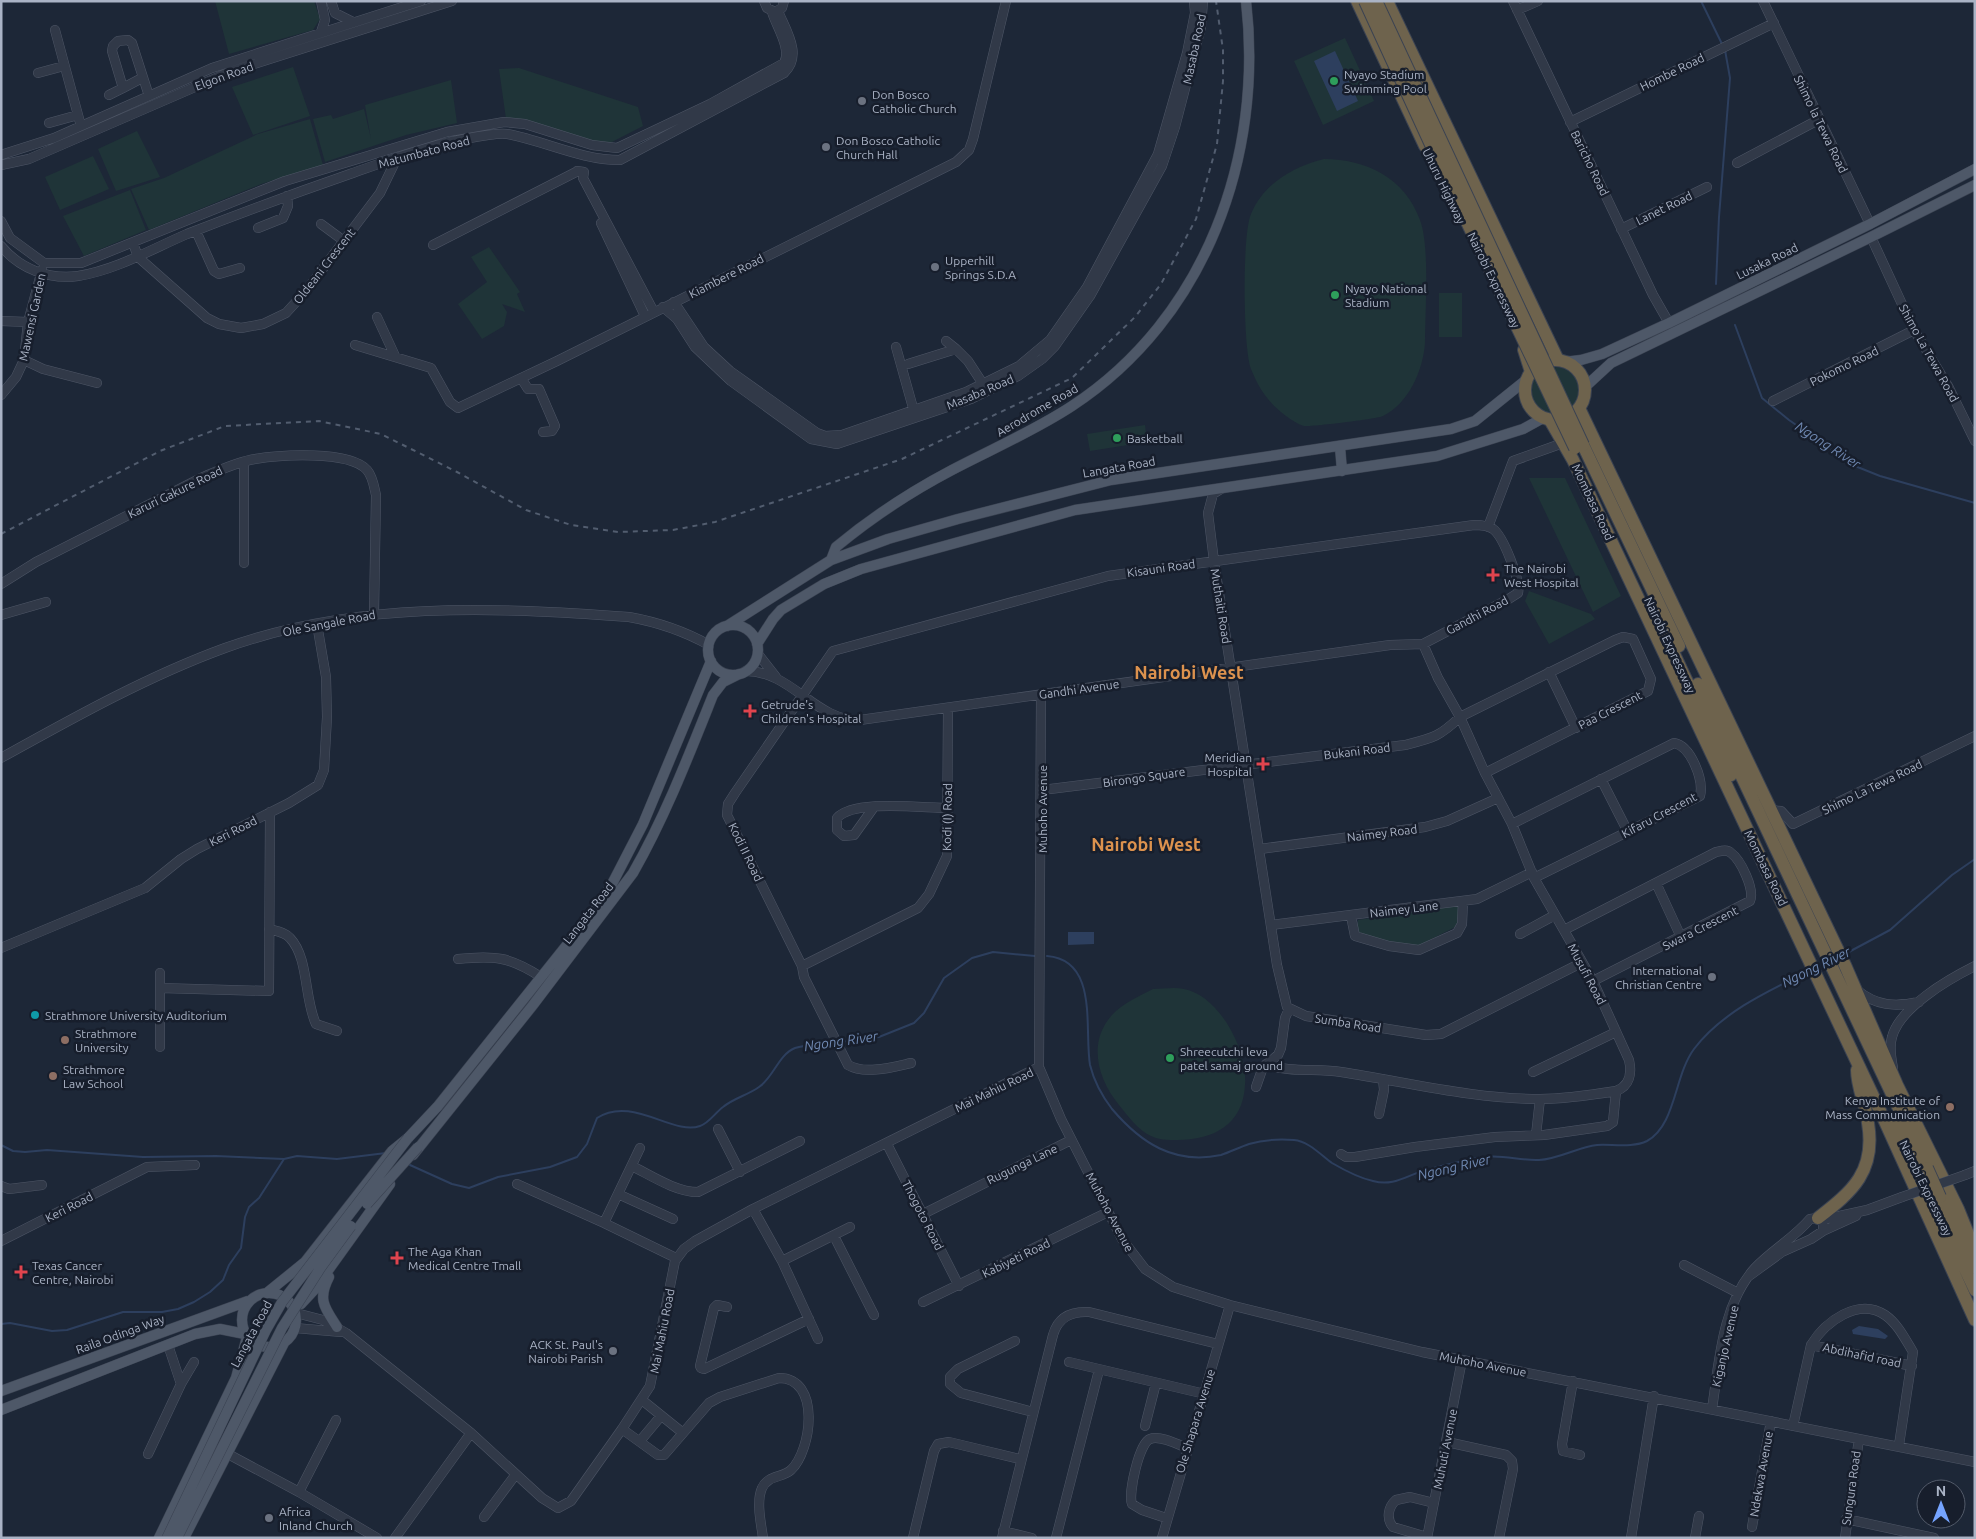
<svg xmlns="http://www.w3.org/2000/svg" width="1976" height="1539" viewBox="0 0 1976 1539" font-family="Ubuntu,sans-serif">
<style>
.green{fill:#1f3438}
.water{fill:#2d3f5e}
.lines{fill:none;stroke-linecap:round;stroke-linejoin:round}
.stream{stroke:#2d3f5e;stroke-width:2}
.minor-casing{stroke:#4e5666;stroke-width:10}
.major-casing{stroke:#3a4251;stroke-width:11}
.highway-casing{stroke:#3b4352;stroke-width:14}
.minor{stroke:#313948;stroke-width:9}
.major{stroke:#4e5868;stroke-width:10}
.highway{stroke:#6e634d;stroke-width:12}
.rail{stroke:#525d6f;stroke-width:2;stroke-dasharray:5 5;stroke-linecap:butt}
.minor-bridge-casing{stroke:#4e5666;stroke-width:10;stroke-linecap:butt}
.major-bridge-casing{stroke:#3a4251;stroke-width:11;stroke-linecap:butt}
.highway-bridge-casing{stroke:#3b4352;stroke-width:14;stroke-linecap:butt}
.minor-bridge{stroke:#313948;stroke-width:9}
.major-bridge{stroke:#4e5868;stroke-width:10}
.highway-bridge{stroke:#6e634d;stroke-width:12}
.leisure-dot{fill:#2e9e5b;stroke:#171e2c;stroke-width:2}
.worship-dot{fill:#6b7280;stroke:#171e2c;stroke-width:2}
.health-dot{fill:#e0444e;stroke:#171e2c;stroke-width:2}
.culture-dot{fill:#0f9aa8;stroke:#171e2c;stroke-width:2}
.education-dot{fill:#8d6e63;stroke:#171e2c;stroke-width:2}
.labels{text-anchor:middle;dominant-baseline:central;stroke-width:5;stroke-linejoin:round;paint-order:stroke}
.street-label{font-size:12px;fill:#aab3c5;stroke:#171e2c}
.poi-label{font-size:12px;fill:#aab3c5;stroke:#171e2c;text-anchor:start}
.water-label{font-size:14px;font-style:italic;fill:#6f88b1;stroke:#171e2c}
.district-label{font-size:18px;font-weight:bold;fill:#dc924e;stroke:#171e2c}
</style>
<rect width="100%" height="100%" fill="#1d2737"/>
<path class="green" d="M215,1H314L320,19L313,30L229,54Z
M1345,38L1374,101L1323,125L1294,61Z
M293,67L310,116L253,135L232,87Z
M519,68L638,107L643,126L606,145L506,119L499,69Z
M451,80L457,123L406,135L325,162L313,119L331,115L333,119L364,109L371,139L365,105Z
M310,119L323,165L261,184L149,230L131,189L164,178L258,134Z
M137,131L160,177L116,191L98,149Z
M93,156L109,189L60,210L45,177Z
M1324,159C1366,159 1405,178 1420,220C1430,246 1425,312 1425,343C1423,370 1409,403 1383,416C1378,419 1309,427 1304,426C1292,422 1276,409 1268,399C1261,391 1255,379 1251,369C1243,348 1242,234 1251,214C1264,183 1293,167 1324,159Z
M130,190L146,230L84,256L63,216Z
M489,247L520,292L517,294L525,312L502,304L507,312L504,326L482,339L458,304L487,282L471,257Z
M1462,293V337H1439V293Z
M1531 391a24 24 0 1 1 48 0a24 24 0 1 1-48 0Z
M1145,425L1147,442L1090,451L1087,434Z
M1529,478H1565L1621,596L1593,612Z
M1529,591L1591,614L1595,619L1549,644L1525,601Z
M1463,901L1459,925L1416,947L1356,934L1358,920L1442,907Z
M1153,989C1163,989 1174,987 1184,989C1220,996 1248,1051 1245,1085C1243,1125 1213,1140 1177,1140C1169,1140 1158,1140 1151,1136C1138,1130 1128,1116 1119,1105C1098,1079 1087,1043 1112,1015C1122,1004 1139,996 1153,989Z"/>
<path class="water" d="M1335,51L1358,101L1337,111L1314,61Z
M1068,932H1094V944L1068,945Z
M1859,1326L1878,1329L1888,1336L1885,1339L1853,1334L1852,1330Z"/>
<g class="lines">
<path class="stream" d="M1701,1L1722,44
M1716,284L1719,217L1730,78L1725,50
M1735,325L1762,398L1789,420L1855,466L1880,476L1975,503
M1845,954L1890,930L1952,875L1975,859
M1047,956C1099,960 1084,1029 1090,1065C1094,1081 1102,1096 1112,1109C1141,1143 1174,1165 1221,1155C1230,1152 1240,1147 1249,1144C1262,1140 1280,1139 1294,1140C1308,1141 1321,1155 1332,1163C1344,1170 1359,1178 1373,1181C1394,1187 1407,1175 1426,1170C1445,1165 1465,1160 1484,1157C1503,1154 1520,1161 1539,1160C1559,1159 1578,1147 1597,1145C1612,1144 1633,1148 1647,1141C1676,1125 1674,1076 1694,1049C1722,1012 1768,991 1809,971
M840,1042L879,1037L914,1023L924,1013L944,978L972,958L993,952L1035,956
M1,1145L13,1151L25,1152L47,1150L143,1157L216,1156L284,1159L297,1156L337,1159L386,1153
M410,1165L452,1184L469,1188L498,1177L550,1167L577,1157L587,1144L597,1118C632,1095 673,1136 700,1126C709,1123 715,1113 723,1107C734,1098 748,1095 759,1087C774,1077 778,1055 795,1048C806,1044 822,1045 833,1043
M1,1324L10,1323L52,1331L67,1330L123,1312H162L178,1309L194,1302L210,1292L223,1280L229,1265L241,1248L245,1217L249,1207L259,1198L284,1159"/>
<defs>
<path id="minor" d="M321,1L325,20L321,32
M331,1L335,13L353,22
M764,1L767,8L775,12L782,8L784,1
M1513,1L1653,295L1669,323
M1763,1L1870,224
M1517,10L1538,1
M55,30L81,126
M38,73L64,66
M142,78L123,88L112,51L113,46L118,41L128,40L132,43L149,96
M109,95L123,88
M1570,122L1774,23
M49,123L78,115
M1,155L54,138L212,68L421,1
M1737,163L1818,120
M1,165L29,159L232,71L452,1
M577,171L584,172L583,178L654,312
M1,221L10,238L44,263H81L285,181L447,132L504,122L525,124L592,145L617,148L710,104L784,63C792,49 776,26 772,12
M601,223L645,316
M321,224L344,241
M258,228L283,218L288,206L287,196
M1621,229L1707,187
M196,231L214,271L219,274L240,268
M1871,237L1914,330L1948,386L1975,441
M133,243L138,257L207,318L219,324L241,328L263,324L286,313L306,291L380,193L397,158
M433,245L576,172
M1,246C20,269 49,280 78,276C116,270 152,249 187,234C241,213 295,193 350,174C384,162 419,149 454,141C467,139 495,132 507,134C545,141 581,160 620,160L784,73C803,55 786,31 778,11
M674,302L704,347L730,371L817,433L825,436L842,435L966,392L1019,366L1050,340L1087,287L1158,154L1187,53L1195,13L1194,1
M663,307L677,319L695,347L731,381L811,439L837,444L971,399L1018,376L1042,359L1055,346L1090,296L1162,166L1175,127L1201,27L1203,1
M377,317L395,356
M1,321L28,322
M946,341L956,349
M355,345L431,368L450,402L458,408L557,361L956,162L969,150L973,139L1006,1
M896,347L915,415
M24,360L43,369L97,383
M908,364L956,349L968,361L983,384
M521,378L528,389H539L555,426L552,431L543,432
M1,395L16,377L24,360L28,322L42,270
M1773,401L1914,330
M1221,489L1213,494L1208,513L1214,561L1277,965L1287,1007L1306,1016L1426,1035L1441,1034L1581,963
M1488,527L1513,461L1563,443
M244,563V462
M1,584L36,562L201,478C218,471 236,462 255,459C280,455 349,450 367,470C373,477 374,487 376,495L374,614
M1,615L46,602
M758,654L776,677
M746,671C792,671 816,722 860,720L1390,645L1423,644L1507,600L1518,593C1521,581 1503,536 1493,529C1487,525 1480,525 1474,525L1108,576L833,651L735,793L728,804L727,815L802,966L804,977L848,1065C865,1075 893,1067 911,1063
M1549,672L1576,728
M1041,695L1039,1067L1061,1119L1122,1239L1145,1269L1173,1287L1230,1305L1422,1352L1975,1462
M1,758C73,718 148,676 225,648C355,601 493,607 629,617C657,622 684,631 709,645
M1601,779L1628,832
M1042,790L1405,745C1433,738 1439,737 1460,717L1615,640L1623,637L1633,639L1651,679L1648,691L1485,773
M874,807L854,835L844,836L837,830V818C854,799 923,808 948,808
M1771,810L1781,811L1793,824L1975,736
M1512,824L1674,743C1691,746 1704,780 1700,796L1534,878
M1260,849L1425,827L1447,821L1498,798
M1656,883L1681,937
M1351,916L1355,936L1389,946L1419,950L1457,933L1462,924L1463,901
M1271,925L1477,899L1532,872
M269,929C276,931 285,932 290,938C309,958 304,999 316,1024L337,1031
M1564,930L1716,852C1721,851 1727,849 1731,853C1741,860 1755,890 1750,901L1593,981
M1520,934L1555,915
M1,948L145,888L181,859L197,849L289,803L318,785L324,770L327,717L326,677L317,624
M458,959C495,955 510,957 541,977
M802,966L918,908L929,894L947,856L948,708
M160,988L269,991L270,812
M1857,990C1876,1006 1895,1007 1919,1002
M160,1047V973
M1266,1064C1289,1073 1317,1068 1341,1072C1407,1082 1473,1099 1540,1099C1565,1099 1591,1095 1616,1091C1630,1086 1632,1073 1629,1060L1593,981L1534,878L1512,824L1485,773L1460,717L1438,678L1423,644
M1893,1068C1891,1058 1889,1047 1892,1037C1900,1007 1949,979 1975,966
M1533,1072L1616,1032
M1256,1087L1263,1067L1278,1055L1281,1048L1285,1018L1289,1009
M1379,1114L1384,1090L1383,1079
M718,1129L740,1172
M1536,1135L1540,1099
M887,1144L959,1286
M1341,1154L1346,1157H1355L1415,1147L1495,1137L1544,1135L1607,1126L1613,1122L1616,1091
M632,1166C652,1176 676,1192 698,1192L800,1141
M1965,1175L1975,1171
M517,1184L604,1223L676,1258
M1,1186L9,1189L42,1185
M618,1194L673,1219
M753,1209L782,1261L818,1339
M923,1214L1071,1140
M1821,1220L1867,1210L1902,1197
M604,1223L640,1148
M1823,1231L1856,1216
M834,1236L874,1315
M1,1241L147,1167L195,1165
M782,1261L850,1227
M1684,1265L1738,1293
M923,1302L1108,1212
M727,1307L717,1305L714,1308L700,1366L701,1368L704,1369L809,1319
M296,1313L323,1320L346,1333L471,1433L542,1498L558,1508L571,1501L622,1429L650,1386L675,1261L684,1249L695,1241L753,1209L1039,1067
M295,1328L341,1332
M1015,1341L958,1369L950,1377V1384L961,1393L1033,1412
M1811,1345L1912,1366
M1069,1362L1205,1394
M1573,1381L1562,1444L1563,1451L1580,1455
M181,1384L194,1362
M642,1400L683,1433
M1712,1409C1719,1363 1722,1304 1755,1268C1772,1250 1794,1238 1810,1219L1818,1218L1823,1222V1231L1811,1239L1782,1252L1749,1276
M336,1420L299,1492L377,1538
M1145,1426L1156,1383
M1793,1426L1811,1345C1825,1322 1858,1297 1885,1315C1898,1324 1905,1339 1913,1352L1899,1445
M622,1429L658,1455H664L709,1403L720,1397L779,1378C821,1378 812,1450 791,1470C782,1478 768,1475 762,1488C756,1502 761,1523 763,1538
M640,1441L661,1416
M1447,1442L1506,1455L1512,1461L1513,1469L1499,1538
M148,1454L181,1384L168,1345
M228,1454L299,1492
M484,1517L516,1474
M1166,1518L1142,1510L1132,1504C1128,1494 1139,1443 1150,1439C1160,1435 1177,1444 1187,1448
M1846,1519L1934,1538
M1752,1527L1771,1421
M1003,1531L1032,1538
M1427,1537L1393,1527C1386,1519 1388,1507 1396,1500L1410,1497L1434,1503
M395,1538L471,1433
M913,1538L934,1451L938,1444L949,1442L1020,1459
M1002,1538L1053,1335C1058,1317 1071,1311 1089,1312L1218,1344
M1056,1538L1099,1370
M1162,1538L1230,1305
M1427,1538L1462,1360
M1631,1538L1654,1396
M1695,1538L1699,1516
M1845,1538L1859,1439"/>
<path id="major" d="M1564,362L1581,360L1602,354L1669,323L1870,224L1975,169
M1585,387L1611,363L1871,237L1975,185
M1340,447L1342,471
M831,560L836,547C871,518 912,491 952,470C992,449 1034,431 1072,406C1206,318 1264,156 1246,1
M708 650a25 25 0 1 1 50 0a25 25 0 1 1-50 0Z
M727,626L831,560L888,539L958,519L1111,480L1451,429L1475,421L1526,380
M757,644L773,619L781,610L824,584L861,569L1075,510L1437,456L1523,429L1543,418
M413,1155L533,1005L633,873C665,817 689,755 713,695L723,682L739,674
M329,1277C317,1300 325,1308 337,1327
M268,1292L305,1262L392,1151L408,1138L438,1106L598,906L612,884L643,824L711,661
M242 1320a27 27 0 1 1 54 0a27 27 0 1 1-54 0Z
M301,1304L314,1290L390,1184
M1,1391L248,1301
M1,1410L195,1334L220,1329L245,1334
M159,1538L236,1378L247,1337
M184,1538L284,1343"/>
<path id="highway" d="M1357,1L1425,146
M1387,1L1558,360
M1524,350L1531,372
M1525 390a30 30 0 1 1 60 0a30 30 0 1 1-60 0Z
M1579,408L1845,965L1897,1085L1958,1209L1975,1251
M1550,420L1573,460L1882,1115L1975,1320
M1583,445L1679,646
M1666,637L1731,775
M1698,684L1927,1168
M1895,1124L1918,1171
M1931,1197L1975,1290
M1940,1197L1975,1267
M1818,1218C1853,1191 1876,1171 1868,1123C1866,1105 1857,1088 1857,1070"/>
</defs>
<use href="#minor" class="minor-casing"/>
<use href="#major" class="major-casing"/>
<use href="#highway" class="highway-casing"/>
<use href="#minor" class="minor"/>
<use href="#major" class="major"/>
<use href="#highway" class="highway"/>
<path class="rail" d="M1,534L160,451L225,426L319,421L381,434L457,472L526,510L571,525L618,532L673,530L715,522L902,459L1072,378L1135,317L1161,284L1196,219L1217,144L1223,81V50L1216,1"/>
<defs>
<path id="minor-bridge" d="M1902,1197L1965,1175"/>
<path id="major-bridge" d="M367,1204L418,1147
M167,1538L266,1330L282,1302L408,1138
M177,1538L282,1328L321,1267L351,1226"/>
<path id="highway-bridge" d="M1365,1L1456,199L1575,448
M1376,1L1583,445
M1927,1168L1940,1197
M1918,1171L1931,1197"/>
</defs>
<use href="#minor-bridge" class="minor-bridge-casing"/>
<use href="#major-bridge" class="major-bridge-casing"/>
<use href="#highway-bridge" class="highway-bridge-casing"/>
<use href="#minor-bridge" class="minor-bridge"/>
<use href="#major-bridge" class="major-bridge"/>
<use href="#highway-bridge" class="highway-bridge"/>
</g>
<g class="leisure-dot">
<circle cx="1334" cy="81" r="5"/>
<circle cx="1335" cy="295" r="5"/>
<circle cx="1117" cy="438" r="5"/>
<circle cx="1170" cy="1058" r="5"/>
</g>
<g class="worship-dot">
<circle cx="862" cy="101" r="5"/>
<circle cx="826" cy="147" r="5"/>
<circle cx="935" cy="267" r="5"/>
<circle cx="1712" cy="977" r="5"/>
<circle cx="613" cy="1351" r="5"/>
<circle cx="269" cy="1518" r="5"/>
</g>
<g class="health-dot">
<path d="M1490.5 567.5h5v5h5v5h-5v5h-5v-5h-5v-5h5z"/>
<path d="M747.5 703.5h5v5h5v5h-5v5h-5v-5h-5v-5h5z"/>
<path d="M1260.5 756.5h5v5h5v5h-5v5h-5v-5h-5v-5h5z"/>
<path d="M394.5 1250.5h5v5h5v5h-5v5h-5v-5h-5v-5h5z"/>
<path d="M18.5 1264.5h5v5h5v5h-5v5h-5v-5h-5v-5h5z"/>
</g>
<circle class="culture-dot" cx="35" cy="1015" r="5"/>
<g class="education-dot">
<circle cx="65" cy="1040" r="5"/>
<circle cx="53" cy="1076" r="5"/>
<circle cx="1950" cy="1107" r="5"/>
</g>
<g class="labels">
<g class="street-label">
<text transform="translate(1194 49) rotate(-78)">Masaba Road</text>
<text transform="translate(1672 72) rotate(-26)">Hombe Road</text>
<text transform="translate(224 76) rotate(-20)">Elgon Road</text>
<text transform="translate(1821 124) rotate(64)">Shimo la Tewa Road</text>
<text transform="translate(424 152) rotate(-15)">Matumbato Road</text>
<text transform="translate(1590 163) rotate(64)">Baricho Road</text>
<text transform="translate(1444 186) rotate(64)">Uhuru Highway</text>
<text transform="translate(1664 208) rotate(-26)">Lanet Road</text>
<text transform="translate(1767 261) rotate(-26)">Lusaka Road</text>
<text transform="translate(324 266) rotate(-52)">Oldeani Crescent</text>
<text transform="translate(726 276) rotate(-27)">Kiambere Road</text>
<text transform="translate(1494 280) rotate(64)">Nairobi Expressway</text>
<text transform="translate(32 317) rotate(-78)">Mawensi Garden</text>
<text transform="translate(1929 353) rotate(61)">Shimo La Tewa Road</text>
<text transform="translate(1844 366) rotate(-26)">Pokomo Road</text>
<text transform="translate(980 392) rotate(-23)">Masaba Road</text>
<text transform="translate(1037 410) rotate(-30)">Aerodrome Road</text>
<text transform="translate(1119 467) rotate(-10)">Langata Road</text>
<text transform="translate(175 492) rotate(-26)">Karuri Gakure Road</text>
<text transform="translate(1593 502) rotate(65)">Mombasa Road</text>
<text transform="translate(1161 568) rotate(-8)">Kisauni Road</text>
<text transform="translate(1221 606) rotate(81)">Muthaiti Road</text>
<text transform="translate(1477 615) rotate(-28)">Gandhi Road</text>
<text transform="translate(329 623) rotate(-11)">Ole Sangale Road</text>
<text transform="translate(1670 645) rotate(65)">Nairobi Expressway</text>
<text transform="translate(1079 689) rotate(-8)">Gandhi Avenue</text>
<text transform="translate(1610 710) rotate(-27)">Paa Crescent</text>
<text transform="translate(1357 751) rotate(-7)">Bukani Road</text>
<text transform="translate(1144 777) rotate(-8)">Birongo Square</text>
<text transform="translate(1872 787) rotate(-26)">Shimo La Tewa Road</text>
<text transform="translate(1042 809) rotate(-90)">Muhoho Avenue</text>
<text transform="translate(1659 815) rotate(-28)">Kifaru Crescent</text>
<text transform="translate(947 817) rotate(-89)">Kodi (I) Road</text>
<text transform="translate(233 831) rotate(-27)">Keri Road</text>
<text transform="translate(1382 833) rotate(-7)">Naimey Road</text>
<text transform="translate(746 852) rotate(64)">Kodi II Road</text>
<text transform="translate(1766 868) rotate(64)">Mombasa Road</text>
<text transform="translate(1404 909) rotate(-7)">Naimey Lane</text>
<text transform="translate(588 913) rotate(-52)">Langata Road</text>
<text transform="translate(1700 928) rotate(-27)">Swara Crescent</text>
<text transform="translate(1587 974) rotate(62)">Musufi Road</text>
<text transform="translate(1348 1023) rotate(9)">Sumba Road</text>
<text transform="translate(994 1090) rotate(-26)">Mai Mahiu Road</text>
<text transform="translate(1022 1164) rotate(-26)">Rugunga Lane</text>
<text transform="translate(1926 1188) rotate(64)">Nairobi Expressway</text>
<text transform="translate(69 1207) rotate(-27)">Keri Road</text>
<text transform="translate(1110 1212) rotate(62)">Muhoho Avenue</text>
<text transform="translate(923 1215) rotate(63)">Thogoto Road</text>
<text transform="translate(1016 1258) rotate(-26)">Kabiyeti Road</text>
<text transform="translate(662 1331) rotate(-79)">Mai Mahiu Road</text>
<text transform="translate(120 1334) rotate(-20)">Raila Odinga Way</text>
<text transform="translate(251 1334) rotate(-62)">Langata Road</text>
<text transform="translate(1725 1346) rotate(-77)">Kiganjo Avenue</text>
<text transform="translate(1862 1355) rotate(12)">Abdihafid road</text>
<text transform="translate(1483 1364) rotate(11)">Muhoho Avenue</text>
<text transform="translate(1195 1421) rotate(-73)">Ole Shapara Avenue</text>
<text transform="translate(1445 1449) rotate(-79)">Muhuti Avenue</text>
<text transform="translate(1761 1474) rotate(-80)">Ndekwa Avenue</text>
<text transform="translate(1851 1488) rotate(-82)">Sungura Road</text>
</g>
<g class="poi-label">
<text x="1344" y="74">Nyayo Stadium<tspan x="1344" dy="14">Swimming Pool</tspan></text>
<text x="872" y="94">Don Bosco<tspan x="872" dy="14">Catholic Church</tspan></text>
<text x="836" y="140">Don Bosco Catholic<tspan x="836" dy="14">Church Hall</tspan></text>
<text x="945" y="260">Upperhill<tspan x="945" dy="14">Springs S.D.A</tspan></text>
<text x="1345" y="288">Nyayo National<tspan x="1345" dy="14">Stadium</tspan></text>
<text x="1127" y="438">Basketball</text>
<text x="1504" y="568">The Nairobi<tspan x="1504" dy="14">West Hospital</tspan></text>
<text x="761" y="704">Getrude's<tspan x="761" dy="14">Children's Hospital</tspan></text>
<text x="1252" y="757" text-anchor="end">Meridian<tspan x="1252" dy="14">Hospital</tspan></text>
<text x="1702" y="970" text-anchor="end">International<tspan x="1702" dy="14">Christian Centre</tspan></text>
<text x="45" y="1015">Strathmore University Auditorium</text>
<text x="75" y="1033">Strathmore<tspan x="75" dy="14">University</tspan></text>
<text x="1180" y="1051">Shreecutchi leva<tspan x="1180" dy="14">patel samaj ground</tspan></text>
<text x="63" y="1069">Strathmore<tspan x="63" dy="14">Law School</tspan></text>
<text x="1940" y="1100" text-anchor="end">Kenya Institute of<tspan x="1940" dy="14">Mass Communication</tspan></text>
<text x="408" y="1251">The Aga Khan<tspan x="408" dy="14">Medical Centre Tmall</tspan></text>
<text x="32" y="1265">Texas Cancer<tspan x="32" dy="14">Centre, Nairobi</tspan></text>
<text x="603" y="1344" text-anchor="end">ACK St. Paul's<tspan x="603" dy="14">Nairobi Parish</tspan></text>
<text x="279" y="1511">Africa<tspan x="279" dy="14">Inland Church</tspan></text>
</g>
<g class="water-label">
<text transform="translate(1828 445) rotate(33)">Ngong River</text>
<text transform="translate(1816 967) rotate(-26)">Ngong River</text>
<text transform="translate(841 1041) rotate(-8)">Ngong River</text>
<text transform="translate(1454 1167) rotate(-13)">Ngong River</text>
</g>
<g class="district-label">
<text x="1189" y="672">Nairobi West</text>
<text x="1146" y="844">Nairobi West</text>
</g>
</g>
<rect width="1976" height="1539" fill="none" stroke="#aab3c5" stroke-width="5"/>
<g transform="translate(1941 1504)"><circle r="24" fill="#171e2c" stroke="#525a69"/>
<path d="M0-4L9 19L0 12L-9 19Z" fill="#75a4ff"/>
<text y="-8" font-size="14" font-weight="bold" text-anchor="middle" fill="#aab3c5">N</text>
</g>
</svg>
